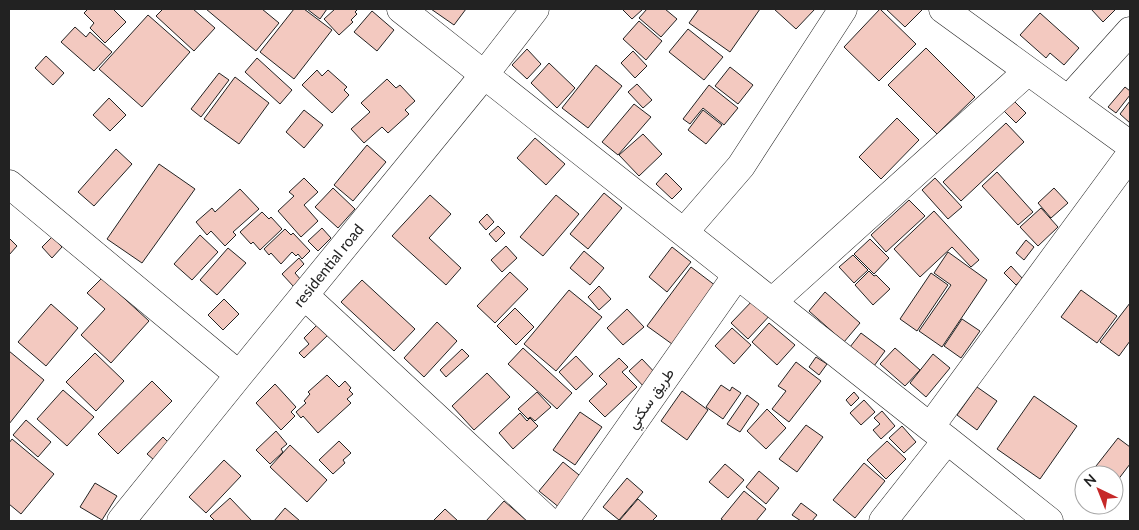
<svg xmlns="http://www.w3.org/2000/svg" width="1139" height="530" viewBox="0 0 1139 530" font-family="Lato,Vazirmatn,sans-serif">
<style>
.building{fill:#f3c9c0;stroke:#222}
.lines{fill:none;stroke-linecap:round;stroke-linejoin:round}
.minor-casing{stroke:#222;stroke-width:29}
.minor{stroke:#fff;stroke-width:28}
.labels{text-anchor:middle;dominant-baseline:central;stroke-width:4;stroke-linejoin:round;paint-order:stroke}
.street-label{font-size:15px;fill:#222;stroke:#fff}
</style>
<rect width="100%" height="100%" fill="#fff"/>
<path class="building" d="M88,9H113L126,22L105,43L90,28L94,23L84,13Z
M163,9H193L215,28L194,51L156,16Z
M206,9H262L279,23L256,51Z
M294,9H304L332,30L294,79L260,52Z
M307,9H327L320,19Z
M335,9H358L355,12L357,14L351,20L353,22L339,35L324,19Z
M431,9H466L454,25Z
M622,9H643L632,19Z
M647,9H665L677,19L661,37L639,18Z
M699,9H760L730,52L689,23Z
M774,9H815L796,29Z
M880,9L916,44L879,81L844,47Z
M886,9H923L905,27Z
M1091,9H1116L1103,22Z
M372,11L394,30L377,51L354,32Z
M1040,13L1079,48L1064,65L1050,53L1046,58L1020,35Z
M148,15L190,52L142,107L99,69Z
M639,21L662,41L646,60L623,39Z
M75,27L86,37L90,32L112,52L94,71L61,42Z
M688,29L723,57L704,80L669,52Z
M926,48L975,97L937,134L888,85Z
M527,49L541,64L527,79L512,65Z
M633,51L647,66L635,78L621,63Z
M46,56L64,73L53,85L35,68Z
M257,58L292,90L280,104L245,72Z
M549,63L575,88L557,108L531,83Z
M596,65L622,86L588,128L562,108Z
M730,67L753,85L738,104L715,86Z
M317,70L322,76L328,70L347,87L344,90L349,95L332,113L302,85Z
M219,73L229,80L201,117L191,109Z
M235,77L269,103L239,144L204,119Z
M387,79L396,88L400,85L415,101L405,110L409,114L388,133L382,127L364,143L351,129L370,112L361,103Z
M637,84L652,100L643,108L628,92Z
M709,85L738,108L724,125L703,108L690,124L683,119Z
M1125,87L1130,91V95L1116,113L1108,107Z
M109,98L126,115L110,131L93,115Z
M1014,101L1026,113L1016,123L1004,111Z
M1130,101V123L1120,114Z
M634,104L651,117L618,155L602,142Z
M304,110L323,125L304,148L286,132Z
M703,110L722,125L706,144L688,130Z
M897,118L919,140L881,179L859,157Z
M1006,123L1024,142L961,201L943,182Z
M643,134L662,154L639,176L619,155Z
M535,138L565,164L546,185L517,158Z
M367,145L386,162L353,201L334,185Z
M116,149L132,164L94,206L78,192Z
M159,164L195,189L142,263L107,239Z
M997,172L1033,212L1018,225L982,186Z
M666,173L682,189L672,199L656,184Z
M304,178L318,192L304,205L318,221L301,237L278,211L294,196L289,192Z
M935,178L962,207L948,219L922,190Z
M333,188L355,209L338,228L315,207Z
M1054,188L1068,203L1051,218L1038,203Z
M240,189L259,209L233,232L236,235L225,246L211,231L207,235L196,222L212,208L215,212Z
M604,193L622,208L588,249L570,234Z
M430,195L451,214L429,238L461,268L446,285L392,236Z
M556,195L579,214L543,256L520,237Z
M909,200L925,216L886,252L871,235Z
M1041,208L1058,227L1038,246L1020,227Z
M934,211L979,260L971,267L952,247L920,277L894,249Z
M262,212L269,219L271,217L282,229L260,250L253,242L251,244L240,232Z
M487,214L494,222L486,230L479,222Z
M498,226L505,233L496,242L489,234Z
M322,228L331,238L318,251L308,241Z
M285,229L291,235L293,233L310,251L302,259L298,254L296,256L292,252L281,264L271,253L269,255L264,249Z
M200,235L218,252L192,280L174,264Z
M52,237L62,247L52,258L42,247Z
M9,238L17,246L9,255Z
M870,239L889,258L874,274L854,254Z
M1026,240L1034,247L1024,260L1016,253Z
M506,246L517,258L502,272L491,260Z
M672,247L691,262L667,292L649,277Z
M228,248L246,263L217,295L200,280Z
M584,251L604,268L590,285L570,268Z
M948,252L987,280L942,347L919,331L951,285L934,273Z
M853,255L868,270L854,283L839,267Z
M299,258L304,264L295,273L301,280L294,287L282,274Z
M1011,266L1023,279L1016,285L1004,273Z
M691,267L716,286L672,344L647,326Z
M869,271L874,276L876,275L890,289L873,305L855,285Z
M510,272L528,289L495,323L477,306Z
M931,273L948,285L917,331L900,319Z
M102,278L149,321L111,363L81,335L105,309L87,293Z
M362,280L415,329L394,351L341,302Z
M599,286L611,299L599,310L588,297Z
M569,290L602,317L556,371L524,344Z
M1081,290L1117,316L1097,343L1061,317Z
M825,292L860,323L844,342L809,311Z
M755,298L772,313L748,339L731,323Z
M224,299L239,314L223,330L208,315Z
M1130,303V341L1119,356L1100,342Z
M51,304L78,328L46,366L18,342Z
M515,308L534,327L516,345L497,326Z
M627,309L644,327L623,345L607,328Z
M962,319L980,331L961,358L944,346Z
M437,322L457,341L424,377L404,358Z
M769,323L795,345L777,365L752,342Z
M318,324L328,335L304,358L299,353L309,344L304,338Z
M732,328L751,345L734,364L715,346Z
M861,333L885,351L874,366L850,347Z
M523,348L572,393L557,409L508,364Z
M895,348L920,370L905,386L880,364Z
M462,349L469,356L446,377L440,370Z
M9,351L44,380L9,424Z
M95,353L124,381L96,411L66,382Z
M933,354L950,368L926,397L910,383Z
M576,356L593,374L576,390L559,372Z
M816,357L827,364L819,375L809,367Z
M619,358L628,367L622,372L637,387L605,417L589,401L607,384L599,376Z
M642,359L659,377L646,389L629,371Z
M796,362L821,381L789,422L772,409L786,391L778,386Z
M487,373L510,397L474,430L452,406Z
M327,375L339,387L345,381L351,388L349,390L353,394L347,399L351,403L318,433L303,416L301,418L296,412L306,403L304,401L310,394L308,392Z
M152,381L172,401L118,454L98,434Z
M275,384L296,407L291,412L295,416L281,430L256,403Z
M721,385L730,391L732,387L741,393L723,419L706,407Z
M977,387L997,401L977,430L957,415Z
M63,390L94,417L67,446L37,419Z
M682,391L708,410L687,440L661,421Z
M537,392L551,407L535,421L530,417L528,419L518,409Z
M854,392L859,398L851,406L846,400Z
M747,395L759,404L740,432L727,424Z
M1034,396L1077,426L1040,479L997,449Z
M864,400L875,412L861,425L850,413Z
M767,409L786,428L766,449L747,431Z
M882,411L895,426L881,439L873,430L880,424L874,418Z
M580,412L602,427L575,465L553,450Z
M520,413L527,421L530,418L538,426L513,449L499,433Z
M26,420L51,442L38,457L13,435Z
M806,425L823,437L797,472L779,459Z
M902,426L916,442L904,453L889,438Z
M276,431L287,444L281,449L283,452L270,464L256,450Z
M163,437L170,444L154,460L147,454Z
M1118,438L1130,447V464L1114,485V475H1089Z
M12,439L54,474L21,514L9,504V443Z
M339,441L351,453L343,460L345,463L333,474L319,460Z
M887,441L906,459L886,479L867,460Z
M290,445L327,480L307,502L270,467Z
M224,460L241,476L206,513L189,497Z
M563,462L584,479L560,508L539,491Z
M864,463L885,481L855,518L833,500Z
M725,464L744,480L728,498L709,482Z
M759,471L779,488L766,504L746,487Z
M627,478L643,492L619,520L603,507Z
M95,483L117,496L102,520L80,507Z
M744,491L766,509L756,521H724L721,519Z
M230,498L252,521H215L210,516Z
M638,499L657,516L652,521H619Z
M504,501L527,521H486Z
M801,503L817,515L812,521H801L792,515Z
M285,508L300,521H274Z
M445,509L458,521H433Z"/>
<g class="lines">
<defs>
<path id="minor" d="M401,9L930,427L947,440L1049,521
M943,9L1130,145
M1068,100L1130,31
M9,184L239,375
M684,232L741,166L843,9
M304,295L548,521
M772,302L1028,71
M930,427L1130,155
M121,521L239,375L484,75L535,9
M564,521L737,275
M883,521L947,440"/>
</defs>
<use href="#minor" class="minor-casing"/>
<use href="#minor" class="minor"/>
</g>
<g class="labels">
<g class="street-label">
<text transform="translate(328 265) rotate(-51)">residential road</text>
<text transform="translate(650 398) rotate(-55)">طريق سكني</text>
</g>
</g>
<rect width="1139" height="530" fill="none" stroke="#222222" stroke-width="20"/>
<g transform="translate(1099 490) rotate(317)"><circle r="24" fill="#ffffff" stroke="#a7a7a7"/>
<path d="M0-4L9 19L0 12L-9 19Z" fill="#c62828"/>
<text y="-8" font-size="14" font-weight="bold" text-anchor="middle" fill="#222222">N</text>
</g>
</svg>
